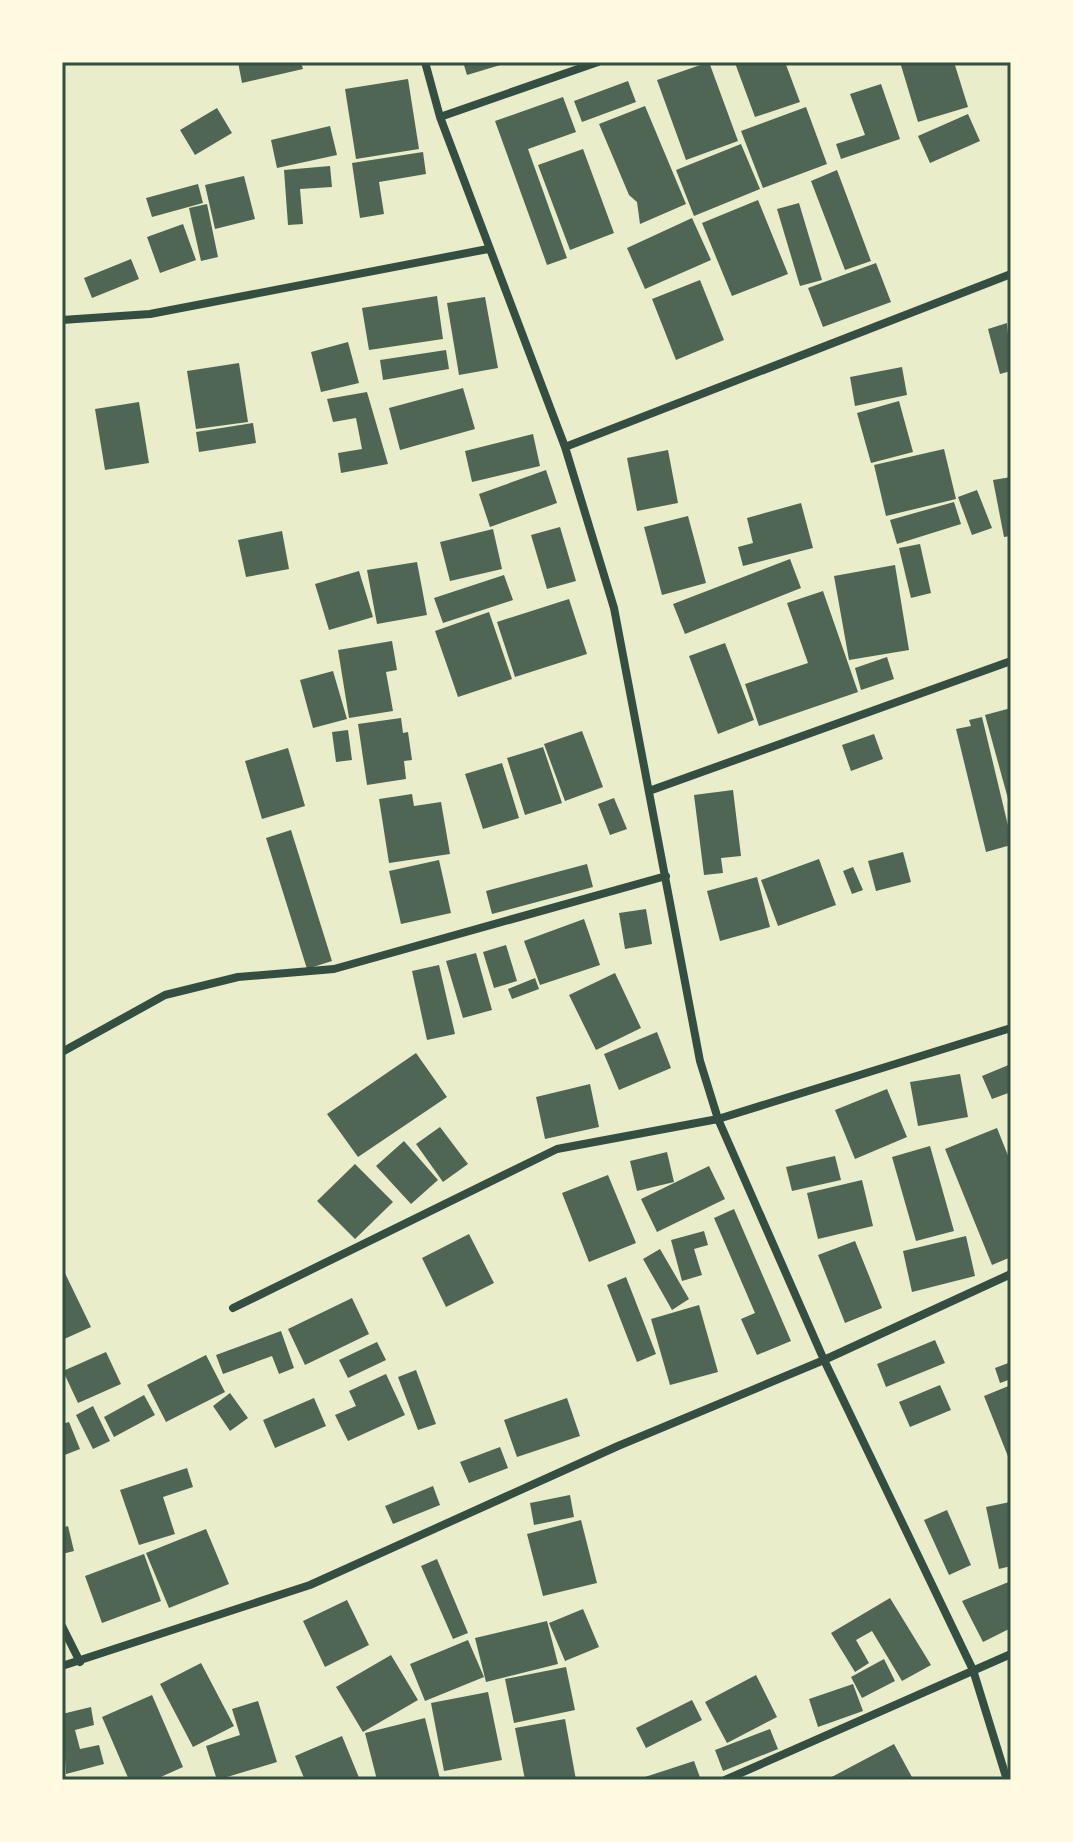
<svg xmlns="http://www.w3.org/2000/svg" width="1073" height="1842" viewBox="0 0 1073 1842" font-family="Figtree,sans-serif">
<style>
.building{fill:#4f6655}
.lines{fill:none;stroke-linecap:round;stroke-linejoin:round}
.minor{stroke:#344e41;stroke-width:8}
.neatline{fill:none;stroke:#344e41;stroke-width:3}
</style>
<rect width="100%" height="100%" fill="#e9edc9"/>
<path class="building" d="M238,62H301L303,69L242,83Z
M463,62H507V63L467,75Z
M709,62L738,141L686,160L657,80Z
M785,62L800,102L755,117L735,63Z
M900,62H954L968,107L918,122Z
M408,79L419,149L356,159L345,89Z
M628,81L636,102L582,122L574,101Z
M881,84L900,139L841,159L836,144L865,135L850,94Z
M563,97L576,132L528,149L567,258L547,265L495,121Z
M645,106L686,204L640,224L637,202L629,195L599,124Z
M806,107L827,164L763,188L741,131Z
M217,108L232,133L195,155L180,130Z
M968,114L980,141L930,163L918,136Z
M330,126L337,155L277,168L271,140Z
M741,144L760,189L694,216L676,170Z
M583,149L614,233L570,250L538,165Z
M423,152L426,174L379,182L384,214L360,218L352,163Z
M330,166L332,187L300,189L303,224L288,225L284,170Z
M837,170L871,261L845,270L811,181Z
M244,176L255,219L215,229L205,185Z
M198,184L203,203L152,217L146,198Z
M758,200L788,274L732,296L702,223Z
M799,203L822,280L800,286L777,209Z
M207,204L218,257L201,261L189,208Z
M692,218L711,260L645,289L627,248Z
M183,224L196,260L160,273L147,237Z
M131,259L139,279L92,298L84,278Z
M876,263L891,302L823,327L808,288Z
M700,280L724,340L676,360L652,299Z
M437,296L443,339L369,350L362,308Z
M485,297L498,368L459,375L447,303Z
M1007,323L1011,371L1000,374L988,329Z
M348,342L359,383L321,392L311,352Z
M446,350L449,369L383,380L380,360Z
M239,363L248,422L196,429L187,371Z
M902,367L907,395L855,406L850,377Z
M463,388L475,429L400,450L389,408Z
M367,392L388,464L341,473L338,453L362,449L356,418L333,422L327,399Z
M899,401L913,452L871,463L857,413Z
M139,402L149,463L105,470L95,409Z
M253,423L256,443L199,452L196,432Z
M533,434L540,466L472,482L465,451Z
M944,449L956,499L886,516L874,465Z
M668,450L678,503L637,511L627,458Z
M546,470L557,503L490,527L479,494Z
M1011,477V536L1004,537L993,480Z
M977,490L992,528L972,535L958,497Z
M954,502L961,524L897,544L890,520Z
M801,503L813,548L743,566L738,547L753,543L747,518Z
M688,516L706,583L662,595L644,527Z
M560,527L576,581L547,589L531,535Z
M493,529L502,569L450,581L440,542Z
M282,531L289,569L246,577L238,540Z
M920,544L931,593L911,598L899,548Z
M790,559L801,588L685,634L673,604Z
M417,562L427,615L377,624L367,570Z
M895,565L909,650L849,660L834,576Z
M359,571L373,617L329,630L315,584Z
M504,575L513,600L443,623L434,598Z
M823,591L858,692L759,726L745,684L808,663L787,603Z
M569,599L587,654L515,677L497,622Z
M489,612L512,679L458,697L435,631Z
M392,641L397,670L386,672L393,711L349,718L338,650Z
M725,643L754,720L718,734L689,656Z
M887,657L894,679L861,690L855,668Z
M333,671L347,719L313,728L300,680Z
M1011,708V806H1010L985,715Z
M982,717L1011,838V845L986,852L956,729L971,726L969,720Z
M401,718L403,733L408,732L412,760L404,761L406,779L367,785L358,724Z
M348,730L352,760L336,762L332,732Z
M582,731L603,787L565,801L544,744Z
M874,734L883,759L851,771L842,745Z
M543,747L562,803L525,815L507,758Z
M288,748L305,806L262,819L245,761Z
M502,763L519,818L483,829L465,774Z
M733,790L741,856L721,858L723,873L704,875L694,795Z
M412,794L414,806L441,802L450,854L389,863L379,799Z
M614,798L627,829L610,835L598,804Z
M291,830L332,961L307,969L266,838Z
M903,852L911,882L876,891L868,861Z
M819,859L836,905L778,926L761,880Z
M439,860L451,913L401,924L389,871Z
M587,864L593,887L492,914L486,891Z
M853,867L863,890L852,894L843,871Z
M757,877L770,927L720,941L707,891Z
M646,909L652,944L625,949L619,913Z
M584,919L600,965L540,985L524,941Z
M506,945L517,981L494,988L483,952Z
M476,953L492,1010L463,1018L446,961Z
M439,965L455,1034L427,1040L412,971Z
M615,973L641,1028L596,1050L569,995Z
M535,978L539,989L512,999L508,989Z
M657,1032L671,1068L619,1090L604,1054Z
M416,1053L447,1097L358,1157L327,1114Z
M1011,1064V1092L992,1099L982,1076Z
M960,1074L968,1117L918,1126L910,1082Z
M590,1084L599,1127L545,1139L536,1097Z
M887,1089L907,1137L855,1159L835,1110Z
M440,1127L468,1164L443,1182L416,1144Z
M997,1128L1011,1163V1257L992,1265L945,1149Z
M404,1141L438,1180L411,1204L376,1166Z
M930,1146L954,1231L916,1241L892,1157Z
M667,1152L674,1182L637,1191L630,1161Z
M835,1156L841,1180L792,1191L786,1167Z
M355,1164L393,1202L355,1239L317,1201Z
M709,1166L725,1199L657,1232L641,1199Z
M608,1175L636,1243L589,1262L562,1193Z
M862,1180L873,1226L818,1239L807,1193Z
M734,1209L791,1341L757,1355L741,1319L755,1313L714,1218Z
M704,1231L708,1245L694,1249L702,1275L682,1281L671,1240Z
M469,1234L494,1283L446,1307L422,1258Z
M966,1236L975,1276L912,1292L903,1251Z
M855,1241L882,1308L845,1323L818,1255Z
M660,1249L689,1299L672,1310L643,1259Z
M62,1267L91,1327L62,1340Z
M626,1277L656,1354L637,1362L607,1285Z
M352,1298L369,1334L305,1365L288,1329Z
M699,1305L718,1372L670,1385L651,1319Z
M281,1331L294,1368L279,1374L272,1356L223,1374L216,1355Z
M935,1340L945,1363L886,1387L877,1364Z
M377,1342L386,1360L348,1378L339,1360Z
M106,1352L121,1384L78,1403L63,1371Z
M206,1355L225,1392L166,1422L147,1385Z
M1011,1362V1379L1000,1383L995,1368Z
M416,1370L436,1424L418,1430L398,1377Z
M386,1374L405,1415L348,1441L335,1415L356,1406L349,1391Z
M940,1385L951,1410L910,1427L899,1402Z
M1011,1385V1464L984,1396Z
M230,1393L248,1418L230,1431L213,1406Z
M144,1395L155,1415L114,1437L104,1417Z
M314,1398L326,1426L275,1448L263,1420Z
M567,1398L580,1436L517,1457L504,1420Z
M93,1406L110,1441L93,1449L76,1415Z
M69,1422L80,1449L62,1456V1424Z
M500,1447L508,1468L469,1483L460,1462Z
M187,1468L193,1487L163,1497L175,1534L139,1545L120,1490Z
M433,1486L440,1505L393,1524L385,1506Z
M570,1495L574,1517L534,1525L530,1503Z
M1010,1502L1011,1566L999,1569L986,1507Z
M947,1510L971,1565L949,1575L924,1520Z
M581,1520L597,1583L543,1596L527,1534Z
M68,1526L74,1551L62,1554V1528Z
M206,1529L229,1584L169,1608L146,1553Z
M144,1554L161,1601L102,1623L85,1576Z
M437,1559L468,1633L453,1639L421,1566Z
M1011,1581V1628L983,1642L962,1601Z
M890,1598L931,1665L902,1681L872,1631L856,1640L869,1663L855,1672L831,1633Z
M347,1600L369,1645L325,1667L303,1621Z
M583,1609L599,1647L565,1661L549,1623Z
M547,1621L558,1664L486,1682L475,1638Z
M468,1640L484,1677L425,1701L410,1664Z
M391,1655L418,1700L363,1732L336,1687Z
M884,1659L895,1681L862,1698L851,1677Z
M201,1663L234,1726L193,1747L160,1684Z
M566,1667L575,1710L514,1723L505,1679Z
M756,1675L777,1717L727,1743L705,1702Z
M853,1684L863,1711L818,1727L809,1699Z
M488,1692L502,1760L444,1771L431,1703Z
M152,1695L183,1767L154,1780H129L102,1717Z
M692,1700L702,1720L646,1748L636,1728Z
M258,1701L277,1762L217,1780L206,1746L240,1735L232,1709Z
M91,1707L94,1725L75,1730L80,1749L99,1745L104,1764L66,1774L62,1714Z
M425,1718L440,1779L377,1780L365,1733Z
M565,1719L576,1780H525L515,1728Z
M770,1729L778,1749L723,1771L715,1750Z
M342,1736L360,1780H299L304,1778L295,1756Z
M894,1744L913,1779L826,1780Z
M694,1761L701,1780H646L645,1777Z"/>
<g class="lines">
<path class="minor" d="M425,62L440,117L565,447L614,608L700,1061L718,1119L824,1360L973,1670L1007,1780
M440,117L598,62
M62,320L150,314L488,249
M565,447L1011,274
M649,791L1011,661
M62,1052L165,995L238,977L334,969L666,876
M233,1308L557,1149L718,1119L1011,1028
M62,1626L80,1662
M62,1666L310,1585L618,1446L824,1360L1011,1274
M725,1780L1011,1654"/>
</g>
<rect width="1073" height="1842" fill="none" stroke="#fefae0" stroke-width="128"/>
<rect x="64" y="64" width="945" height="1714" class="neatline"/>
</svg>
